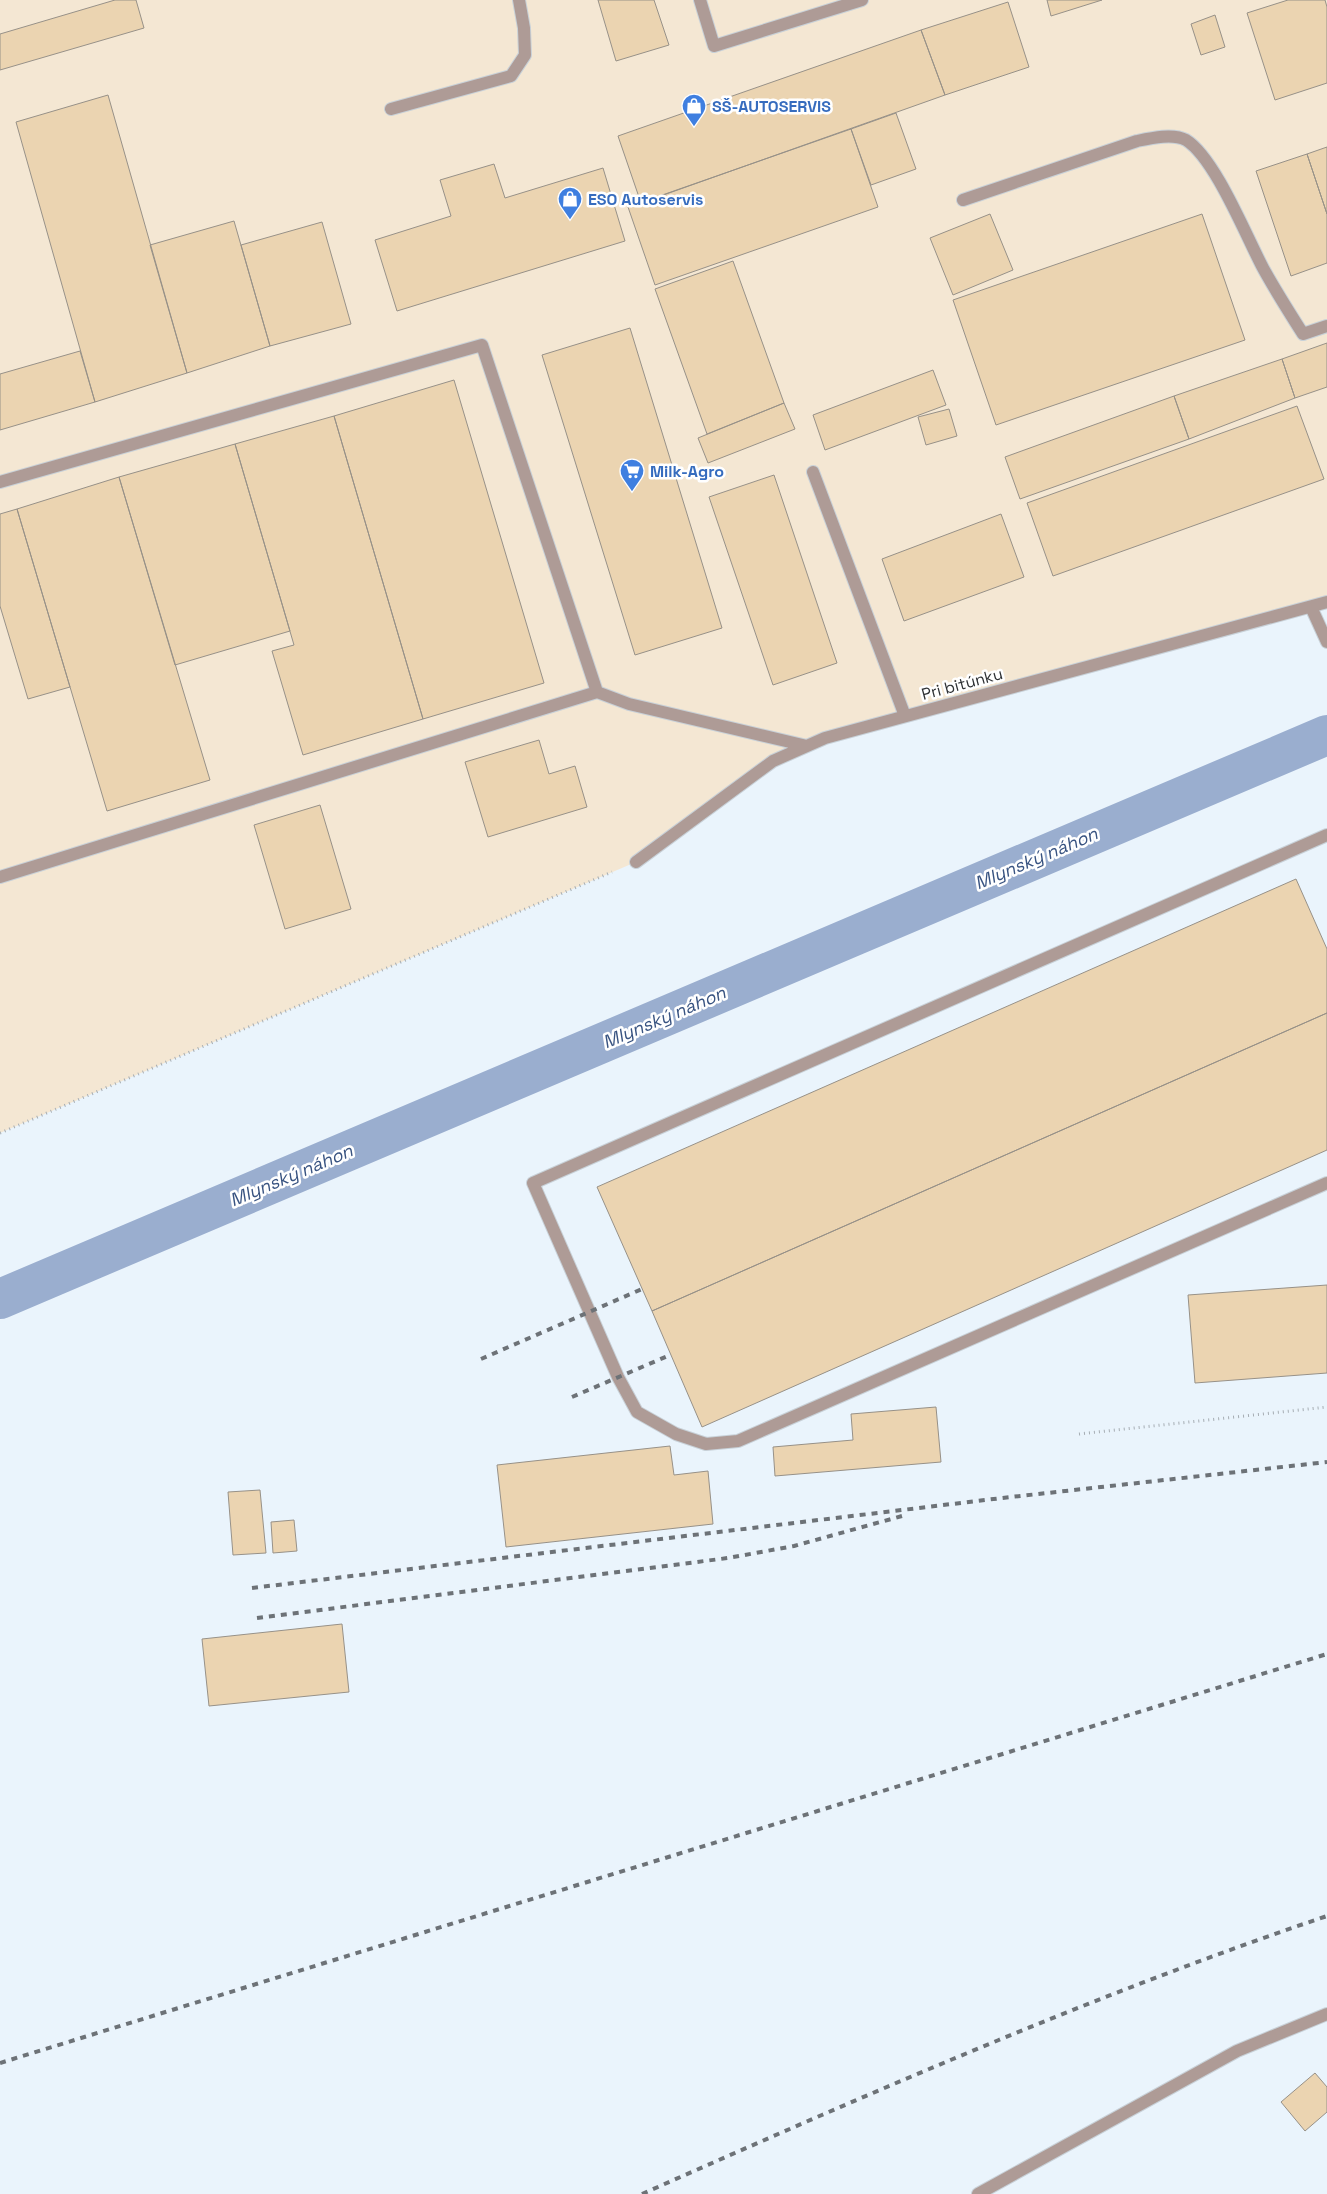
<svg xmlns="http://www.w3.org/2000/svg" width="1327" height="2194" viewBox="0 0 1327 2194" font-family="'Space Grotesk',sans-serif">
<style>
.industrial{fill:#f4e7d3}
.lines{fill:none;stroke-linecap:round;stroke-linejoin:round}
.canal{stroke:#9aaecf;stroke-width:40}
.building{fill:#ebd4b1;stroke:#979188}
.service-casing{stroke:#c8d1d8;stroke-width:14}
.path{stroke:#a6adb3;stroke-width:3;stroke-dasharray:1 4;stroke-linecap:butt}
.service{stroke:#ae9b96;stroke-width:12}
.rail{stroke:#6d7277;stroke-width:4;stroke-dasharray:6 6;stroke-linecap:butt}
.labels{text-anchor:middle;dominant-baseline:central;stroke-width:5;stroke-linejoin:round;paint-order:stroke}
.shop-label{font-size:16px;font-weight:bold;fill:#366cbe;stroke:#fff;text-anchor:start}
.street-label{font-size:16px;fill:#2e3134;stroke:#fff}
.water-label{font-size:18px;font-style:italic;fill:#385381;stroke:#fff}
</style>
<rect width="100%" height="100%" fill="#eaf4fc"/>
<path class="industrial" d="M0,0H1327V602L825,738L773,761L636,862L0,1133Z"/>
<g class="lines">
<path class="canal" d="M0,1299L1327,735"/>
</g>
<path class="building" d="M115,0H136L144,28L0,70V34Z
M598,0H654L669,45L616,61Z
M1047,0H1102L1051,16Z
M1288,0H1325L1327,7V83L1275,100L1247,13Z
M1008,2L1029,67L945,95L921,30Z
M1215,15L1225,47L1201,55L1191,24Z
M921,30L945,95L641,203L618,136Z
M108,95L187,373L95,402L16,122Z
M896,113L916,169L871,185L851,129Z
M851,129L878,207L655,285L628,207Z
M1327,147V214L1307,154Z
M1307,154L1327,214V263L1291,276L1256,171Z
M494,164L505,198L603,168L625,241L397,311L375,240L451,216L440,180Z
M990,214L1013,270L953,295L930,238Z
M1202,214L1245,340L996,425L953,300Z
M234,221L270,346L187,373L150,245Z
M322,222L351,324L270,346L241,245Z
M733,261L784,403L707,434L655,289Z
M630,328L722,628L635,655L542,355Z
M1327,343V387L1295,398L1282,359Z
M80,351L95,402L0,430V374Z
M1282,359L1295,398L1189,439L1174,396Z
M933,370L946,405L825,450L813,415Z
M454,380L544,683L423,719L334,416Z
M1174,396L1189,439L1020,499L1005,457Z
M784,403L795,429L708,463L698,438Z
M1297,406L1324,479L1053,576L1027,503Z
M949,409L957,436L926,445L918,417Z
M334,416L423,719L303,755L272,651L294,645L235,444Z
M235,444L290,631L175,665L119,477Z
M774,475L837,663L773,685L709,497Z
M119,477L210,780L107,811L17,509Z
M17,509L70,687L28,699L0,606V514Z
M1001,514L1024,577L904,621L882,559Z
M539,740L549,774L575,766L587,807L488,837L465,762Z
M320,805L351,909L285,929L254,825Z
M1296,879L1327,949V1013L652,1311L597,1187Z
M1327,1013V1150L702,1427L652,1311Z
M1327,1285V1373L1195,1383L1188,1295Z
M936,1407L941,1462L775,1476L773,1447L853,1440L851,1414Z
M670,1446L674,1475L708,1471L713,1524L506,1547L497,1465Z
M260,1490L266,1553L233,1555L228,1492Z
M294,1520L297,1551L273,1553L271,1522Z
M342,1624L349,1692L209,1706L202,1639Z
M1315,2073L1327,2087V2112L1305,2131L1281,2102Z"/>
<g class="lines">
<defs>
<path id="service" d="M700,0L714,46L862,0
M391,109L511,76L525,55L524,28L519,0
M963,200L1137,141C1151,138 1173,133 1186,140C1215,158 1246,236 1263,268C1275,290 1289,312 1303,334L1327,326
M813,472L905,716
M0,482L482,345L597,692
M1311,607L1327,642
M1327,835L533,1183L618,1377L637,1412L676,1434L706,1444L738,1441L1327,1183
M636,862L773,761L825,738L1327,602
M0,877L597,692L629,704L807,746
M978,2194L1237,2051L1327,2014"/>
</defs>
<use href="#service" class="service-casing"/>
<path class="path" d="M0,1133L612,872
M1079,1434L1327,1407"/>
<use href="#service" class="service"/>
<path class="rail" d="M481,1359L642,1289
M572,1397L670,1355
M252,1588L1002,1498L1327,1462
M257,1618L728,1558L794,1546L902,1516
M0,2063L1327,1654
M642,2194C868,2094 1093,1995 1327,1916"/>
</g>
<defs>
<symbol id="shop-pin" viewBox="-11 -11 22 30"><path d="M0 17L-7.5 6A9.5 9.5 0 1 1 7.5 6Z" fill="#3f7fe0" stroke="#fff"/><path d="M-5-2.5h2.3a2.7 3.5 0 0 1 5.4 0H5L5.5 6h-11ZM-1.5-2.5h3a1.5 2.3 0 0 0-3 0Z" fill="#fff"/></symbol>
<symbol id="supermarket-pin" viewBox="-11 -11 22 30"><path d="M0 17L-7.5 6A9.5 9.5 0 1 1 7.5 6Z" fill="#3f7fe0" stroke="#fff"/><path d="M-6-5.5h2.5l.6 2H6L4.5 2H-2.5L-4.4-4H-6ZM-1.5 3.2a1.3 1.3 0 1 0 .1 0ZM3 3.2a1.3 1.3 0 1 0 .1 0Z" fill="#fff"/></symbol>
</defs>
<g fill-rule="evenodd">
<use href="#shop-pin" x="680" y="92" width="28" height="38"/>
<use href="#shop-pin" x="556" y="185" width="28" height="38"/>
<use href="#supermarket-pin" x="618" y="457" width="28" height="38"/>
</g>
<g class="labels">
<g class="shop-label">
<text x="712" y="106">SŠ-AUTOSERVIS</text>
<text x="588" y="199">ESO Autoservis</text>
<text x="650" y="471">Milk-Agro</text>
</g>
<g class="street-label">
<text transform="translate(962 684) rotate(-15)">Pri bitúnku</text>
</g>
<g class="water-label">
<text transform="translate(1036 858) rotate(-23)">Mlynský náhon</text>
<text transform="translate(664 1017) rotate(-23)">Mlynský náhon</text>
<text transform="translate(291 1175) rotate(-23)">Mlynský náhon</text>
</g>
</g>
</svg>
